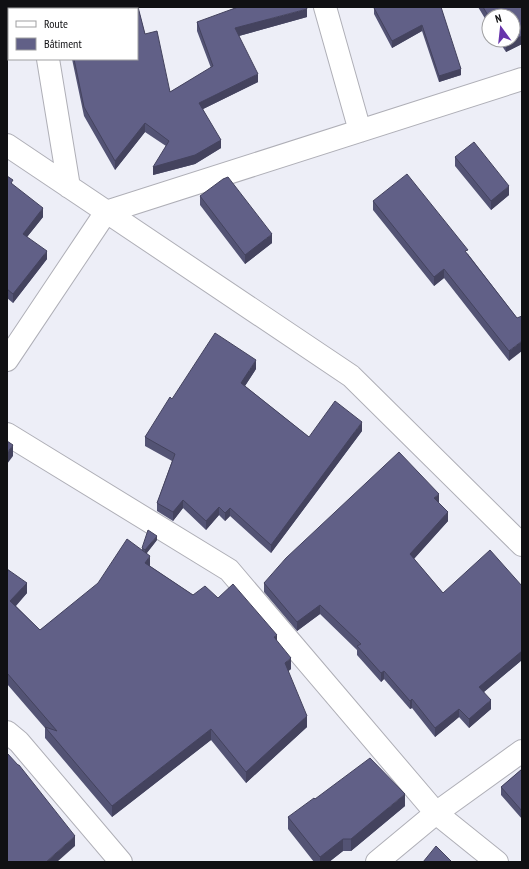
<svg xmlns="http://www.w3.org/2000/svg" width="529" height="869" viewBox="0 0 529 869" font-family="'PT Sans Narrow',sans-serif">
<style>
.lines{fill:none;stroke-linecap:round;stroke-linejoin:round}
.minor-casing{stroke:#afafb7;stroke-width:24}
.minor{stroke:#fff;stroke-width:22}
.wall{fill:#535374}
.shaded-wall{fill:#44435e}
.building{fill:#616087;stroke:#44435e}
</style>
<rect width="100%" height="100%" fill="#edeef7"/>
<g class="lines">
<defs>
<path id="minor" d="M40,7V9
M325,7L360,131
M48,59L69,187
M7,145L351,376L522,545
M7,360L106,212L522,79
M7,434L229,570L436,813L497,862
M7,732L19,742L121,862
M377,862L436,813L522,751"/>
</defs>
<use href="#minor" class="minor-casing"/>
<use href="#minor" class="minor"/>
</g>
<path class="wall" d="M61,7H138L145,34L170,92L211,68L197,31V22L307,17L239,36L258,82L203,109L221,148L195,164L153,175L166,146L145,132L115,170L84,116L72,59H137V9H61Z
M441,7L461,75L439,82L422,31L392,48L374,14V8Z
M478,7H522V44L506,52L498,40H513V16H489V25Z
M455,157L509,195L491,210L455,166Z
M7,176L13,185L43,217L27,237L47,259L13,303L7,298Z
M200,196L272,243L245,264L200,205Z
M373,201L468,254L517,318L509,361L444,278L434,286L373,210Z
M256,369L245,386L309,437L362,431L271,553L230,516L225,521L219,515L206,530L183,508L173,521L157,511V503L172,461L145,446V437L172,399Z
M438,503L448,521L414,559L443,593L522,586V660L484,692L491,709L469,728L459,717L435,737L412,708L410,709L384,679L381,682L357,655V650L320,614L297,631L264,592V583Z
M157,540L147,553L150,566L193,595L218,598L277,641L291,669L288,671L307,727L246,783L211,740L112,817L45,738V728L7,684V569L27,593L16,606L40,630L142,550V548Z
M522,769V819L501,795V787Z
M405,806L351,851H343L329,862H314L288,829V817Z"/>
<path class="shaded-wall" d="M307,9V17L235,37V28Z
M9,13V22L7,25V16Z
M422,25V31L392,48V41Z
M522,36V44L506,52V44Z
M461,69V75L439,82V76Z
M258,74V82L199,111V103Z
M145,123V132L115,170V161Z
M221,140V148L195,164L153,175V167Z
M509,186V195L491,210V201Z
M43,208V217L23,242V234Z
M272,234V243L245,264V255Z
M47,251V259L13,303V294Z
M444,269V278L434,286V277Z
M522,341V351L509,361V351Z
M256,360V369L241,392V383Z
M362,422V431L271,553V545Z
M13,445V456L7,464V453Z
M439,494V503L434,507V498Z
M183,500V508L173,521V512Z
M219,507V515L206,530V521Z
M230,508V516L225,521V513Z
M448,512V521L410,563V554Z
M157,536V540L145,555V550Z
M150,556V567L145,563Z
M27,583V593L10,612V601Z
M320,605V614L297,631V622Z
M277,635V646L274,637Z
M522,651V660L479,696V687Z
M291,658V669L285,674V663Z
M384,671V679L381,682V673Z
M412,699V708L410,709V701Z
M491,700V709L469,728V719Z
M459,709V717L435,737V728Z
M307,716V727L246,783V772Z
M211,729V740L112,817V806Z
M405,794V806L351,851V839Z
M75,836V846L57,862H46Z
M343,839V851L329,862H320V857Z"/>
<path class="building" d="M62,7H138L145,34L157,31L170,92L213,66L197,22L238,7H306L307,9L235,28L258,74L199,103L221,140L195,155L153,167L169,141L145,123L115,161L84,107L74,59H137V9H63Z
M375,7H441L461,69L439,76L422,25L392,41L374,8Z
M483,7H522V36L506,44L503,40H513V16H489V17Z
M9,10V13L7,16V11Z
M474,142L509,186L491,201L455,157Z
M407,174L468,250L465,251L517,318L522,316V341L509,351L444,269L434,277L373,201Z
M7,176L13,180L11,183L43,208L23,234L47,251L13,294L7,289Z
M228,177L272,234L245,255L200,196L223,179Z
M215,333L256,360L241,383L309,437L335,401L362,422L271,545L230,508L225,513L219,507L206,521L183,500L173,512L157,503L175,454L145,437L170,397L172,399Z
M7,441L13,445L7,453Z
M399,452L439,494L434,498L448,512L410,554L443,593L490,550L522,586V651L479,687L491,700L469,719L459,709L435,728L412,699L410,701L384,671L381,673L357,646L361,644L320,605L297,622L264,583L286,558Z
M148,530L157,536L145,550L142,548Z
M127,539L150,556L145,563L193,595L205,586L218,598L233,584L277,635L274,637L291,658L285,663L307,716L246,772L211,729L112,806L45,727L57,731L7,673V569L27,583L10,601L40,630L98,583Z
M7,753L18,765H19L75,836L46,862H7Z
M370,758L405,794L351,839H343L320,857L288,817L314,798L315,799Z
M522,769V811L501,787Z
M436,846L452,862H423Z"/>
<rect width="529" height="869" fill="none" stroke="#101013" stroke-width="16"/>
<rect x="8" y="8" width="130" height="52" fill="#ffffff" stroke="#9f9fa1"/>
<rect x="16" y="21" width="20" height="6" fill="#ffffff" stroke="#9f9fa1"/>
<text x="44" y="28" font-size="12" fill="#101013">Route</text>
<rect x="16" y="38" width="20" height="12" fill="#616087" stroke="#9f9fa1"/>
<text x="44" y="48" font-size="12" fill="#101013">Bâtiment</text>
<g transform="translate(501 28) rotate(345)"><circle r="19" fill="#ffffff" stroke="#9f9fa1"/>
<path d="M0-3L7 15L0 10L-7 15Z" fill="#6734ab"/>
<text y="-6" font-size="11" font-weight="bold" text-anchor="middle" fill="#101013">N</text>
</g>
</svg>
